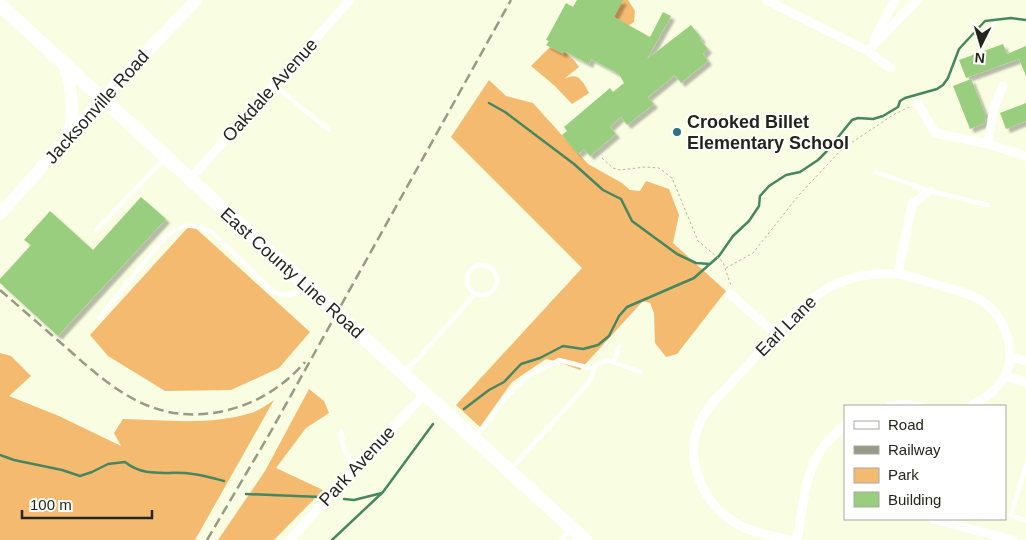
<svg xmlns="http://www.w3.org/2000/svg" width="1026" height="540" viewBox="0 0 1026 540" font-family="Arial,sans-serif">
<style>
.green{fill:#f4ba70}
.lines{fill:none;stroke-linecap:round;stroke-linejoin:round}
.stream{stroke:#46875f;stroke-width:2.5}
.building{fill:#9ace7f;filter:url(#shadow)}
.path{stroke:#b3b7a1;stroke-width:1;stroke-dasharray:2.5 2.5;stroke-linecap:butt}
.lane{stroke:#fff;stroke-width:4.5}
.street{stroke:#fff;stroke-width:9}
.secondary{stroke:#fff;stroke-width:12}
.primary{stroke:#fff;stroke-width:14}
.rail{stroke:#979b86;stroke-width:2.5;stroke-dasharray:10 5;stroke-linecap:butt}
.poi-dot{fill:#307184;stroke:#fff;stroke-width:2}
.labels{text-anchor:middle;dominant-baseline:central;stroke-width:4;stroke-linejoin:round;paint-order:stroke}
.street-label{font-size:18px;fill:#24261b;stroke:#fff}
.poi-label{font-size:18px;font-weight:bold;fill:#24261b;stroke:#fff;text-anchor:start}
</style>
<defs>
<filter id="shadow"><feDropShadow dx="4" dy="4" stdDeviation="1" flood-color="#0004"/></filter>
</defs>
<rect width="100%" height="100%" fill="#f9fee2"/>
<path class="green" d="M611,0H628L635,11L634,22L618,33L608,17Z
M554,43L574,60L579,67L564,79C578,71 583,81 589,93L572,104L555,86L531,66Z
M489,80L506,96L533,103L588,164L622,183L630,190L640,191L646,181L669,189L679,215L673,243L726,291L677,354L666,357L655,343L654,313L650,303L643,301L580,370L559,362L546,359L512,382L480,427L456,405L582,268L451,137Z
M191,224L310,332L279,368L231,390L165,391L108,356L90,335Z
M0,353L11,356L31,376L9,396L59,416L121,446L114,433L123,419C166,420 212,426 254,412C261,409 268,404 274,400L195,540H0Z
M309,389L324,401L329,413L306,428L276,468L323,490L274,540H218L265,471Z"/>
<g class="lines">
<path class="stream" d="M489,103L505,112L574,164L603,190L621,199L632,221L677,254L696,263L710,264
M464,409L489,390L504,382L521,364L540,358L563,346L583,349L598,345L609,336L619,316L627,307L694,278L719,256L733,236L749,221L759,206L760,196L769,186L786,175L800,172L818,160L826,152L852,120L858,118L873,119L883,116L898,107L900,101L905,98L937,89L943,85L948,78L959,49L985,21L1011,18L1026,20
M0,455L14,460L62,470L80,476L92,472L108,464L125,462C146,479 169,470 193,474C203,475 213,478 224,481
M246,494L320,497
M344,499L354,500L382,493
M332,540L383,492L433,424"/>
</g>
<path class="building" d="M577,0H623L614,17L650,37L663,12L671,16L647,59L691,25L702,39L700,40L708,49L703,54L708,61L681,83L675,75L648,97L654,104L627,125L621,117L610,127L616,134L590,156L584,149L578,154L562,135L567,131L564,127L610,88L613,92L624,83L619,74L591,59L589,64L564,51L563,54L546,45L549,41L546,40L566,3L573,7Z
M1003,44L1007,54L1026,46V76L1019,59L966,78L959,60Z
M971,79L986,116L985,123L970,129L953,86Z
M1026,103V121L1006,129L1000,113Z
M141,197L166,219L58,336L0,283V279L31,245L24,240L50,211L93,250Z"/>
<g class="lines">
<path class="path" d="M602,158L613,168L620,170L645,167L659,168L672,178L698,241L723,262L731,286
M726,268L753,253L799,195L842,149L893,115L909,107"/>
<path class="lane" d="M274,85L329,130
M876,172L930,191L988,205
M96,230L165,158
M467 280a15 15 0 1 1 30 0a15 15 0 1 1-30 0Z
M99,318L165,237C182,223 192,223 212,232L272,291C287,298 294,294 307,288
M614,362L619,347
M402,372L416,361L475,294
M341,431L344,448L354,468
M476,437L505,398L528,376L559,360L594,369
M1026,465L1011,516L1026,520
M511,469L590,381L595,366L607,360L641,372
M561,540L571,529"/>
<path class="street" d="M766,0L868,51L890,68
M874,40L895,0
M868,51L917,0
M918,103L935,133L988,144L1026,156
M988,144L994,107L1003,86
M190,179L350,0
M898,274L912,204L930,191
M730,294L776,334
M1011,357L1026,361
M1005,376L1026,382
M889,406L898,405L920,406
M933,519L1013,540
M290,540L354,468L425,394
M790,540C773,536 754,533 739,525C702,506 682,457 701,420C704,414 708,409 712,403C731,383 750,363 769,342C789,321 807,298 834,285C853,276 877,272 897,274C912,276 927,282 941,286C955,290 969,293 981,300C993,308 1001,319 1006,333C1018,367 1001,391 971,406
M797,540C803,510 804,472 823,447C829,439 837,432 845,425"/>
<path class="secondary" d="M64,62C72,92 75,105 69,136
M0,214L103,98L196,0"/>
<path class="primary" d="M0,5L585,540"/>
<path class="rail" d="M0,290C23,310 46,330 69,350C117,393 159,427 228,410C259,402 284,386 305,362
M207,540L270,433L511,0"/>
</g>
<circle class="poi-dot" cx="677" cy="132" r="5"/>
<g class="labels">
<g class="street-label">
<text transform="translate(270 90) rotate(-48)">Oakdale Avenue</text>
<text transform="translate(97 107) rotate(-48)">Jacksonville Road</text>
<text transform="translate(292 273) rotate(42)">East County Line Road</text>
<text transform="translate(786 326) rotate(-45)">Earl Lane</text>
<text transform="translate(357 466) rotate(-47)">Park Avenue</text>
</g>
<g class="poi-label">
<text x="687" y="122">Crooked Billet<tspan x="687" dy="21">Elementary School</tspan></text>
</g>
</g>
<rect x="844" y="405" width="162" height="115" fill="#ffffff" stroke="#a7a8a4"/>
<rect x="854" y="421" width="25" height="8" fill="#ffffff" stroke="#a7a8a4"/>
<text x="888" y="430" font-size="15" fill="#24261b">Road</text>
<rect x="854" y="446" width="25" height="8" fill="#979b86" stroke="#a7a8a4"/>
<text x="888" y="455" font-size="15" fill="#24261b">Railway</text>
<rect x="854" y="468" width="25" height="15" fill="#f4ba70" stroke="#a7a8a4"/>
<text x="888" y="480" font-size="15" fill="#24261b">Park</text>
<rect x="854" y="492" width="25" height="15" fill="#9ace7f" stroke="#a7a8a4"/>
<text x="888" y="505" font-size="15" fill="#24261b">Building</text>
<g transform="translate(981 45) rotate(185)" stroke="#ffffff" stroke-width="4" paint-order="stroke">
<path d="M0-4L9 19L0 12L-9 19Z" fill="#24261b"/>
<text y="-8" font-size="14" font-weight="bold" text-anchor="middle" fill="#24261b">N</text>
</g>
<path d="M22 510v8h130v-8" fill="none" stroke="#24261b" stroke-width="2.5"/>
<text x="30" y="510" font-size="15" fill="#24261b" stroke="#ffffff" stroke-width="4" paint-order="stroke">100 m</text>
</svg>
